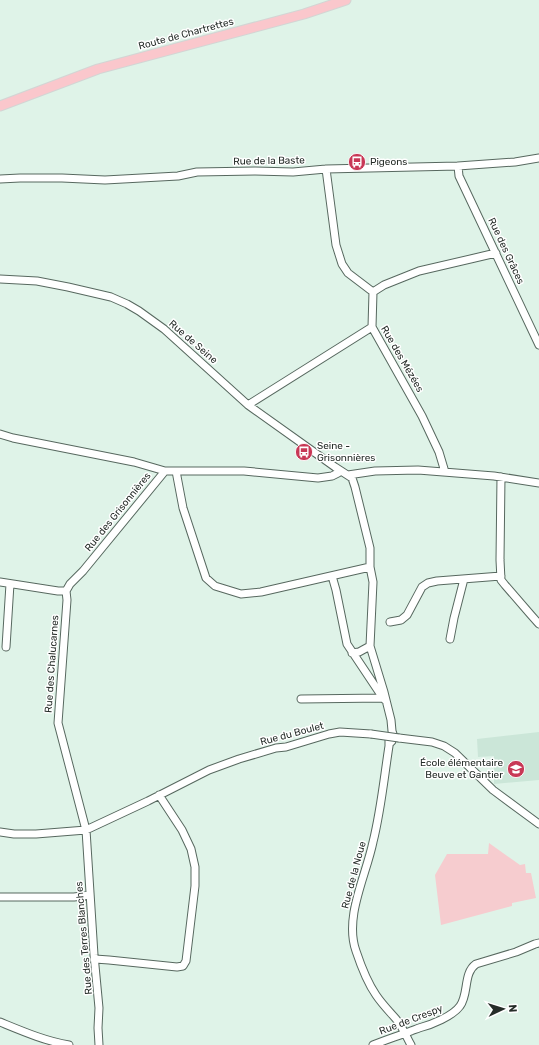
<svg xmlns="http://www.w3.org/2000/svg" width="539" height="1045" viewBox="0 0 539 1045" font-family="Rubik,sans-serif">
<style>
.built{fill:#cbe6d8}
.green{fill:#f6cccf}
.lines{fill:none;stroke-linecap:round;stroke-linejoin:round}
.minor-casing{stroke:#57685f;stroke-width:9}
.major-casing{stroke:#d3d5d4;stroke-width:11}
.minor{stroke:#fff;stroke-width:7}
.major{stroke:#fac7cc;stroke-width:9}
.minor-bridge-casing{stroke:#57685f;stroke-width:9;stroke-linecap:butt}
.minor-bridge{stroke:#fff;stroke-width:7}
.labels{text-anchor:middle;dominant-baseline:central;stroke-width:3;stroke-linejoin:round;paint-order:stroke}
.street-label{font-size:10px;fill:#252c28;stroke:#fff}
.poi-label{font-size:10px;fill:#252c28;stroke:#fff;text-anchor:start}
</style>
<rect width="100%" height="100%" fill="#dff3e8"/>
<path class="built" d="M539,732V780L494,784V756L478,757L477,739Z"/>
<path class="green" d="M489,843L520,865L525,864L526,873H531L536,898L512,903V906L441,925L435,875L447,854H488Z"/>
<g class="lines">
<defs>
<path id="minor" d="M458,166L459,176L539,345
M326,169L336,245L342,264L348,273L373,292L372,327L422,416L439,452L445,472
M0,179L20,178H62L105,180L178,176L197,172L255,171L293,172L326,169L458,166L515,162L539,158
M0,279L37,281L68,287L111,297L127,304L139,311L164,329L248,405L335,467L352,478L355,487L370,548V567L373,582L370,646L384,692L391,720L392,731L393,734L392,741L390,743
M373,292L384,285L419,271L496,253
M248,405L372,327
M0,434L13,438L134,462L165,471
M176,471L183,508L206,578L215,586L241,594L261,592L370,567
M348,475L375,471L418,470L494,476L539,483
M501,477L500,560L501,580L505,585L531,615L539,624
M332,576L336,590L347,644L383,698L385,700
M0,582L58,591H66
M66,591L67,600L58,723L86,830L94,955L99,1008L98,1028L99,1045
M66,591L70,584L83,571L165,471H244L318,478L332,476L338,473L341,471
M390,622L401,620L407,615L422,587L428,583L437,581L501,576
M450,639L454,618L464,579
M6,647L10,584
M352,653L359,652L370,646
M301,699L383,698
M399,738L432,742L444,746L455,753L493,790L539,824
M389,740V746C384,778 381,810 373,842C366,876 344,917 356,951C361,966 367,982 376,995C382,1004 389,1011 396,1019C402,1026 406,1036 411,1045
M0,832L14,834H36L86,830L148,801L209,770L239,759L276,748L286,747L329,734L340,732L371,734
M0,897H74L90,895
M95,959L109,960L177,967L183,966L186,961L195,886V867L191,849L182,830L159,795
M0,1022C22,1031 45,1041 69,1045
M373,1045C385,1040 398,1036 411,1031C413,1030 417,1029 419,1028C431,1025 453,1016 460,1006C469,994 463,973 476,964L516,952L535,944L539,943"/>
<path id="major" d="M0,106L98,69L304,14L346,0"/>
</defs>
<use href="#minor" class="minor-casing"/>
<use href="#major" class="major-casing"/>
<use href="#minor" class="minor"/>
<use href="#major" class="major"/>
<defs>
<path id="minor-bridge" d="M371,734L399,738"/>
</defs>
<use href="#minor-bridge" class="minor-bridge-casing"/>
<use href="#minor-bridge" class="minor-bridge"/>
</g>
<defs>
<symbol id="bus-disc" viewBox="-11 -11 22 22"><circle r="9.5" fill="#c83856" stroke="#fff"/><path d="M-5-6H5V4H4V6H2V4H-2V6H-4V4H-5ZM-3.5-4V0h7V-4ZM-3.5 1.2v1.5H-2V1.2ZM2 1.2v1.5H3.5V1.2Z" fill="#fff"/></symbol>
<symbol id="school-disc" viewBox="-11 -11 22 22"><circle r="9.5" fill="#c83856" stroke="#fff"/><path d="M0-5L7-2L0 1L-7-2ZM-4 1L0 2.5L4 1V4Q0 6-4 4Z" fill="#fff"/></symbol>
</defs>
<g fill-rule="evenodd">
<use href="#bus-disc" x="347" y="152" width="20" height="20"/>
<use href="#bus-disc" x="294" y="442" width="20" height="20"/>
<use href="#school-disc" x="506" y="759" width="20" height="20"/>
</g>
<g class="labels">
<g class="street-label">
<text transform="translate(186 34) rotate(-15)">Route de Chartrettes</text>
<text transform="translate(269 161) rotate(-1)">Rue de la Baste</text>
<text transform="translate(506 251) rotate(65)">Rue des Grâces</text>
<text transform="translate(193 342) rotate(41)">Rue de Seine</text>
<text transform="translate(402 359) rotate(60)">Rue des Mézées</text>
<text transform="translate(118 512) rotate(-51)">Rue des Grisonnières</text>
<text transform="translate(52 664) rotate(-86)">Rue des Chalucarnes</text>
<text transform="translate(292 734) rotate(-15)">Rue du Boulet</text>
<text transform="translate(354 875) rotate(-75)">Rue de la Noue</text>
<text transform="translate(84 938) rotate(-95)">Rue des Terres Blanches</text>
<text transform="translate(411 1020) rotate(-21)">Rue de Crespy</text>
</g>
<g class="poi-label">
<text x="370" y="162">Pigeons</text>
<text x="317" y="446">Seine -<tspan x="317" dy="12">Grisonnières</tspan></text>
<text x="503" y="763" text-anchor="end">École élémentaire<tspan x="503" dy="12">Beuve et Gantier</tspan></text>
</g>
</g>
<g transform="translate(503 1009) rotate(86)" stroke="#ffffff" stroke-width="3" paint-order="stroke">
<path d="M0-3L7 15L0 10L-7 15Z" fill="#252c28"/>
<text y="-6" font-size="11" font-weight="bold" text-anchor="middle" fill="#252c28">N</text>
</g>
</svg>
